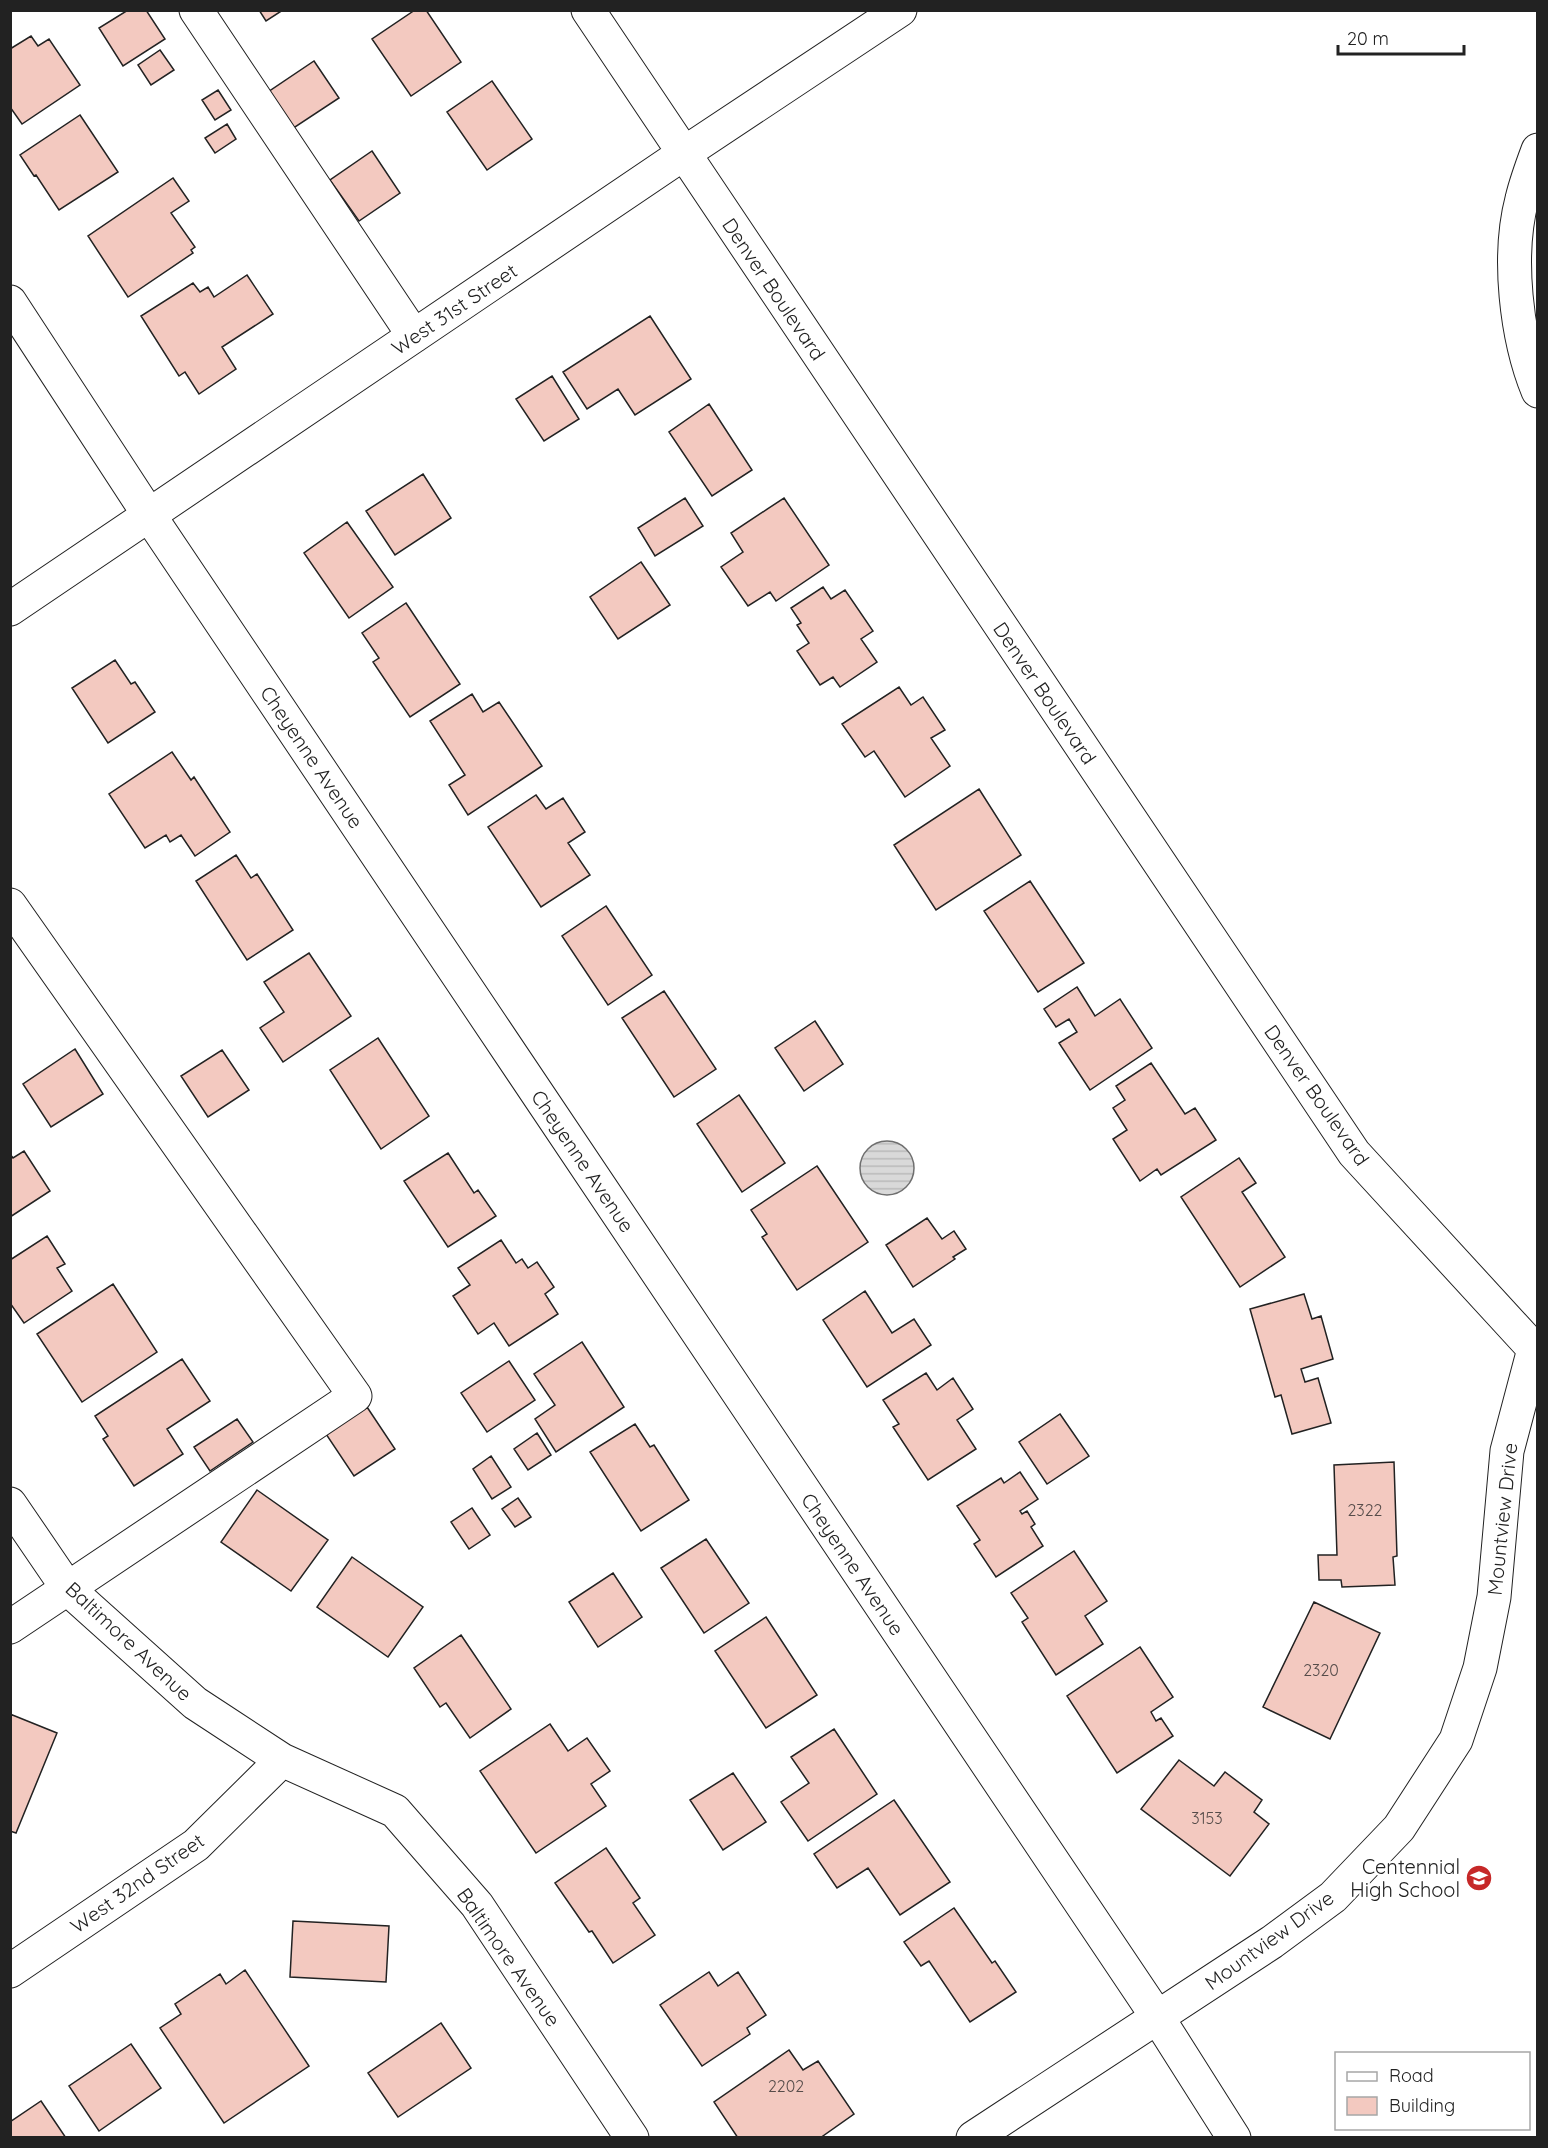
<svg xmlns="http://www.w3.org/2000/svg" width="1548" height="2148" viewBox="0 0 1548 2148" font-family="Quicksand,sans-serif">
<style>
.water{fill:url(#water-rules);stroke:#6f6f6f;stroke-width:1.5}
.building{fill:#f3c9c0;stroke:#222;stroke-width:1.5}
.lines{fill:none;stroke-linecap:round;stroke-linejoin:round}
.minor-casing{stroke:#222;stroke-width:35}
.minor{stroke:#fff;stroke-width:33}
.labels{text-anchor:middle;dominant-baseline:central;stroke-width:4.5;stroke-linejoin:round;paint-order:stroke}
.number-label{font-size:16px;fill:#564c4a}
.street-label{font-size:20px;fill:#222;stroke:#fff}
.poi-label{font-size:20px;fill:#222;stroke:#fff;text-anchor:end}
</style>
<defs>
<pattern id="water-rules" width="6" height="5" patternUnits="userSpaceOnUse" patternTransform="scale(1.5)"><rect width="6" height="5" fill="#d9d9d9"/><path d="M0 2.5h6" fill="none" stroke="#bababa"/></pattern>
</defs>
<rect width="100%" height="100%" fill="#fff"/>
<path class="water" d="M860 1168a27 27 0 1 1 54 0a27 27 0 1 1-54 0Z"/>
<path class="building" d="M128,10H146L165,39L123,66L99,28Z
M259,10H283L266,21Z
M415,10H426L461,62L411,96L372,39Z
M31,36L38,46L49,39L80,85L22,124L10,107V49Z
M160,50L174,70L151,85L138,65Z
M314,61L339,98L289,131L265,94Z
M492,81L532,139L487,170L447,112Z
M218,90L231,110L215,120L202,100Z
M80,115L118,172L59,210L36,175L34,176L20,155Z
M227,124L236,139L215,153L205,138Z
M372,151L400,193L359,221L330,180Z
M173,178L189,201L171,213L195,247L191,250L193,253L128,297L88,236Z
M247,275L273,314L222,347L236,369L199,394L185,372L179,376L141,316L193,283L200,292L208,287L214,297Z
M650,316L691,379L635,415L618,389L587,409L563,372Z
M552,376L579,419L544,441L516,399Z
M709,404L752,470L712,496L669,432Z
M423,474L451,518L395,555L366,511Z
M685,498L703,526L655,556L638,528Z
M784,498L829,565L776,601L770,592L748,606L721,567L743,552L731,533Z
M347,522L393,587L349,618L304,553Z
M641,562L670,605L618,639L590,597Z
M823,587L831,599L845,590L873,631L861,639L877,662L840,687L833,677L820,685L797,651L809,643L797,625L801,623L791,608Z
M406,603L460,684L410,717L373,662L379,658L362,633Z
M115,660L131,684L135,682L155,712L108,743L72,688Z
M899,687L911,705L923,697L945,730L931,738L950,766L905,797L874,751L865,757L842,724Z
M472,694L483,712L499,702L542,766L468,815L449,785L465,775L430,721Z
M172,752L191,780L194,777L230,832L195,856L181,835L170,842L166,835L145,848L109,794Z
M979,789L1021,855L936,910L894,845Z
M536,795L546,809L563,798L585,832L568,843L590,875L541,907L488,827Z
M236,855L251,878L257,874L293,930L247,960L196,881Z
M1030,881L1084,963L1038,992L984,911Z
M606,906L652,975L608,1005L562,936Z
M309,953L351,1016L283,1062L260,1028L284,1012L264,982Z
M1077,987L1095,1016L1120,999L1152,1048L1090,1090L1059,1043L1077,1032L1069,1019L1056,1027L1044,1009Z
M664,991L716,1069L674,1097L622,1018Z
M815,1021L843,1064L804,1091L775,1048Z
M378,1038L429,1116L381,1149L330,1070Z
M75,1049L103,1094L51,1127L23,1084Z
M222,1050L249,1090L208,1117L181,1076Z
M1151,1063L1185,1114L1195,1108L1216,1140L1161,1175L1157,1169L1140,1181L1113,1139L1127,1130L1113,1108L1125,1100L1116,1086Z
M739,1095L785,1163L742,1192L697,1124Z
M24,1151L50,1191L10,1217V1154L13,1158Z
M448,1153L474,1193L478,1190L496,1216L448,1247L404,1181Z
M1239,1158L1256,1183L1242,1192L1285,1257L1240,1287L1181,1197Z
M817,1166L868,1242L797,1290L762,1237L767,1234L751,1210Z
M927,1218L942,1239L954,1231L966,1249L953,1257L955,1259L913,1287L886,1245Z
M47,1236L65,1264L57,1268L72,1291L24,1323L10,1303V1260Z
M501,1240L516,1263L522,1259L528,1268L537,1262L554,1287L545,1294L558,1314L509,1346L494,1323L478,1334L453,1296L470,1285L458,1268Z
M113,1284L157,1352L82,1402L37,1334Z
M865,1291L892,1333L914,1319L931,1345L867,1387L823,1320Z
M1304,1294L1312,1319L1321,1316L1333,1359L1301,1369L1305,1382L1318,1378L1331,1423L1292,1434L1281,1395L1275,1397L1250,1309Z
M582,1342L624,1407L556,1452L535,1419L555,1405L534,1374Z
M182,1359L210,1401L167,1429L183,1454L134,1486L103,1439L108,1436L95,1416Z
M509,1361L535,1400L487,1432L461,1393Z
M926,1373L937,1390L953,1378L973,1409L957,1420L976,1449L928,1480L893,1427L899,1424L883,1400Z
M367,1407L395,1449L354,1476L326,1434Z
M1060,1414L1089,1456L1047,1484L1019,1442Z
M237,1419L253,1442L210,1471L194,1447Z
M635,1424L650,1447L654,1445L689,1500L641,1531L590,1452Z
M537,1433L551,1455L528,1470L514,1449Z
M491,1456L511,1487L492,1499L473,1469Z
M1394,1462L1397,1556L1393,1557L1395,1585L1342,1587L1341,1580H1319L1318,1555H1337L1334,1465Z
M1020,1472L1038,1499L1020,1511L1022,1514L1027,1511L1035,1524L1031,1527L1043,1546L996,1577L974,1544L980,1540L957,1506L1001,1478L1004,1483Z
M257,1490L328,1540L291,1591L221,1542Z
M518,1498L531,1517L515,1527L502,1509Z
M472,1508L490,1535L469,1549L451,1522Z
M706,1539L749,1603L704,1633L661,1568Z
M1074,1551L1107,1601L1085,1616L1103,1644L1056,1675L1022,1622L1028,1618L1011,1593Z
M352,1557L423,1607L388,1657L317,1607Z
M613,1573L642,1617L598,1647L569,1602Z
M1314,1602L1380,1633L1330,1739L1263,1707Z
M766,1617L817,1695L766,1728L715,1651Z
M461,1635L511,1709L470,1738L446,1703L440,1707L414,1668Z
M1140,1647L1173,1697L1151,1712L1156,1721L1161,1718L1173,1736L1117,1773L1067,1696Z
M10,1714L57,1733L16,1833L10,1831Z
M550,1724L568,1751L587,1738L610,1771L591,1784L606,1806L536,1853L480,1771Z
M834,1729L877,1794L808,1841L781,1802L809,1783L791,1757Z
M1179,1760L1214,1786L1225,1772L1262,1800L1254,1812L1269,1824L1230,1876L1141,1809Z
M733,1773L766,1822L723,1850L690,1800Z
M894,1800L950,1882L900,1915L868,1868L837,1888L814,1854Z
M606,1848L640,1898L633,1903L655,1935L613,1963L592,1931L589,1932L555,1883Z
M954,1908L992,1963L995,1961L1016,1992L970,2022L929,1961L921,1966L904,1942Z
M293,1921L389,1926L386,1982L290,1977Z
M245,1970L309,2066L224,2123L160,2028L181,2014L175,2004L220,1974L226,1984Z
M709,1972L718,1986L738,1972L766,2015L747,2028L750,2034L702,2066L660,2005Z
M441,2023L471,2068L398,2117L368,2073Z
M131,2044L161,2088L99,2131L69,2086Z
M789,2050L803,2070L818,2061L854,2114L820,2138H738L714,2102Z
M41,2101L66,2138H10V2122Z"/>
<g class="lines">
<defs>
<path id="minor" d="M196,10L414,336
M588,10L1354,1153L1534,1349
M1538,150C1532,166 1526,182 1522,199C1507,256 1516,337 1538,391
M10,302L149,515L1158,2018L1234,2138
M10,609L683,154L900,10
M10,905L355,1396L10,1627
M10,1504L68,1589L195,1703L282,1760L395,1811L477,1905L632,2138
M10,1971L196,1845L282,1760
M973,2138L1272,1942L1333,1897L1399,1828L1456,1740L1480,1668L1494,1597L1507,1451L1534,1349"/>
</defs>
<use href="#minor" class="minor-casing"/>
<use href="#minor" class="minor"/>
</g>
<defs>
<symbol id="school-disc" viewBox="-11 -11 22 22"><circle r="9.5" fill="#c62828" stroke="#fff"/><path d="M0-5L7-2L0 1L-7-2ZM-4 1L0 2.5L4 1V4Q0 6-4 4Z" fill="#fff"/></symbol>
</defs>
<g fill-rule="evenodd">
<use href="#school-disc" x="1464" y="1863" width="30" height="30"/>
</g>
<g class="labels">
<g class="number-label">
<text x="1365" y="1510">2322</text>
<text x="1321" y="1670">2320</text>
<text x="1207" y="1818">3153</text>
<text x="786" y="2086">2202</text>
</g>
<g class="street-label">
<text transform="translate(774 289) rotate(56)">Denver Boulevard</text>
<text transform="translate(454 309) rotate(-34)">West 31st Street</text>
<text transform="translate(1045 693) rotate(56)">Denver Boulevard</text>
<text transform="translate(312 757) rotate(56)">Cheyenne Avenue</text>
<text transform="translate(1317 1095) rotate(55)">Denver Boulevard</text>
<text transform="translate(583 1161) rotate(56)">Cheyenne Avenue</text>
<text transform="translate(1502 1519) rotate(-84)">Mountview Drive</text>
<text transform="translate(853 1564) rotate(56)">Cheyenne Avenue</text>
<text transform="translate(129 1641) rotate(43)">Baltimore Avenue</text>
<text transform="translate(137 1883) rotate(-35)">West 32nd Street</text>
<text transform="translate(1269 1940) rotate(-36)">Mountview Drive</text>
<text transform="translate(509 1957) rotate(55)">Baltimore Avenue</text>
</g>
<g class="poi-label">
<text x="1460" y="1866">Centennial<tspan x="1460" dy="23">High School</tspan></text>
</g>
</g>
<rect width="1548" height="2148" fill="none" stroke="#222222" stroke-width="24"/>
<rect x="1335" y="2052" width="195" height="78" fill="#ffffff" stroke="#a7a7a7" stroke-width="1.5"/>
<rect x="1347" y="2072" width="30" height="9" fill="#ffffff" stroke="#a7a7a7" stroke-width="1.5"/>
<text x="1389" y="2082" font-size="18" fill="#222222">Road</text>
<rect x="1347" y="2097" width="30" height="18" fill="#f3c9c0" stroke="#a7a7a7" stroke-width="1.5"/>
<text x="1389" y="2112" font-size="18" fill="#222222">Building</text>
<path d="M1338 45v9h126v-9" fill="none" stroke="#222222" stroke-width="3"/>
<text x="1347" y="45" font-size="18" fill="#222222" stroke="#ffffff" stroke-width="4.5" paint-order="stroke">20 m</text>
</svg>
